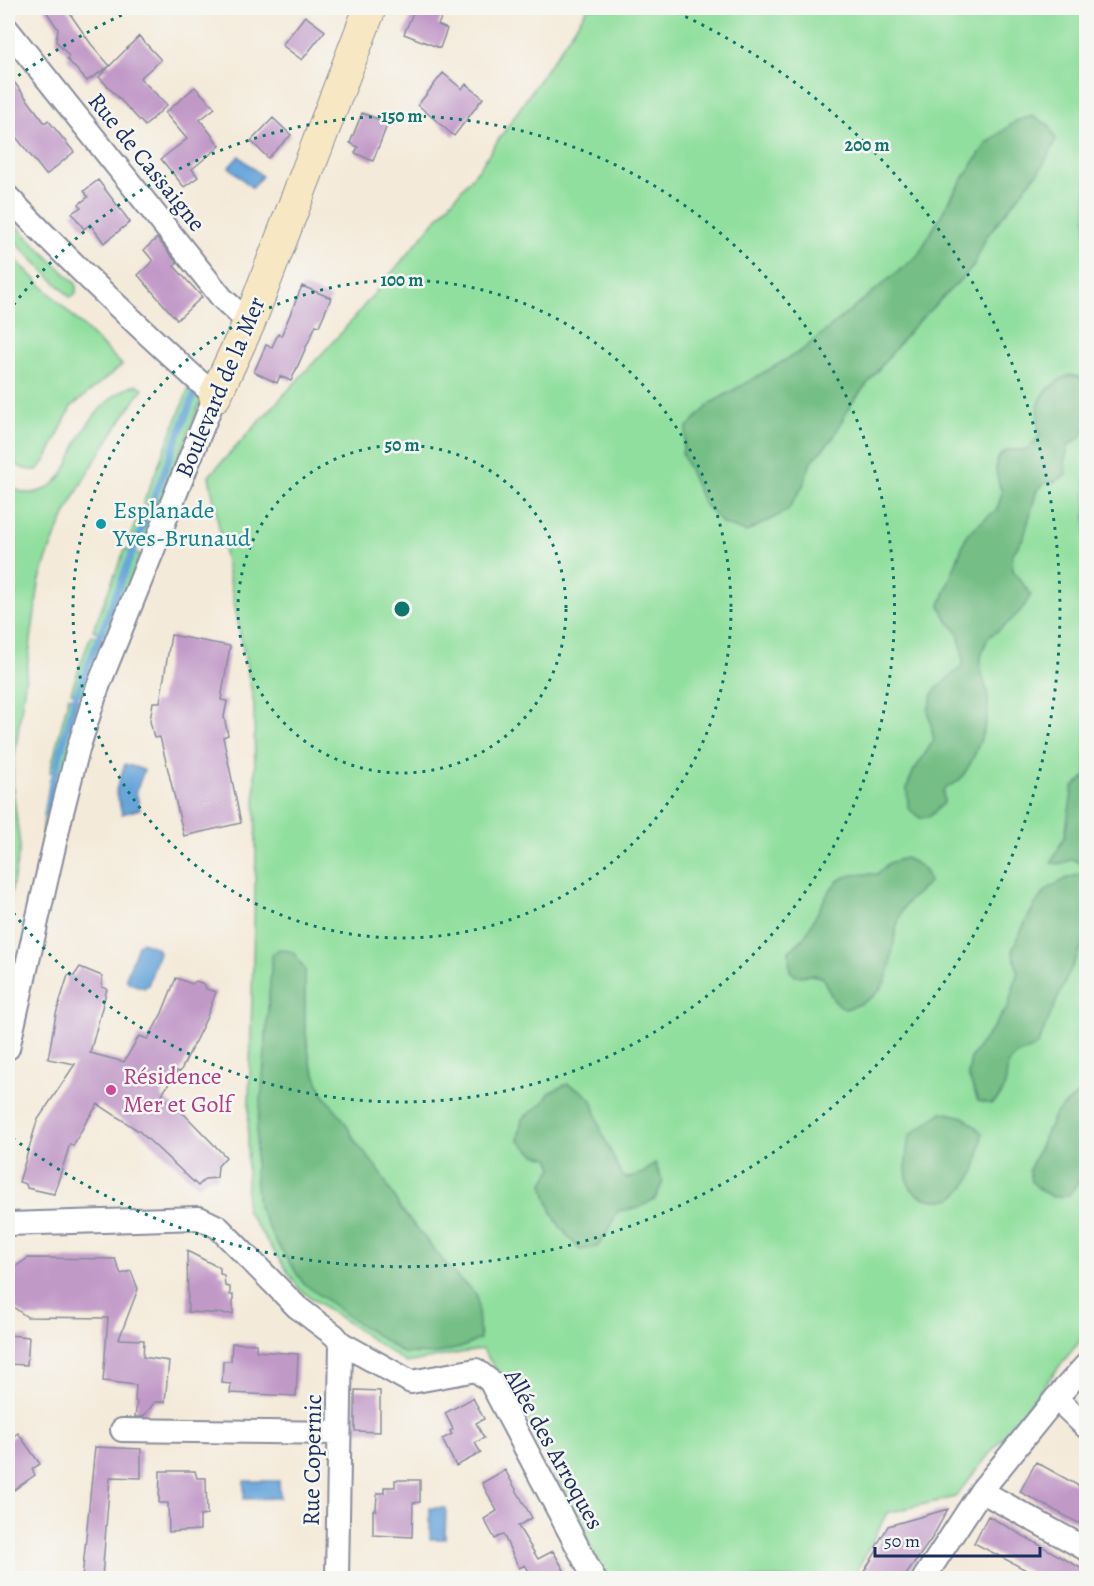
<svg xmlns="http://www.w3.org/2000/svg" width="1094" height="1586" viewBox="0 0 1094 1586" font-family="Alegreya,serif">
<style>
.green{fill:#91df9e;stroke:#56877e;stroke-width:1.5}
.forest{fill:#74be85;stroke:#487672;stroke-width:1.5}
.water{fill:#68a6da;stroke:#426a9c;stroke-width:1.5}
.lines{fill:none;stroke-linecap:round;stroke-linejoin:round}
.stream{stroke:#68a6da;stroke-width:7}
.building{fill:#c199c7}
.minor-casing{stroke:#888c9c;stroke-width:26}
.secondary-casing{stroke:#888c9c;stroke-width:34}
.minor{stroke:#fff;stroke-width:22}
.secondary{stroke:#f7e8c3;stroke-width:32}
.ring{fill:none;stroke:#0f766e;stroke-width:3;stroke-dasharray:3 6}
.culture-dot{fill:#0f9aa8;stroke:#f6f6f2;stroke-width:2}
.hotel-dot{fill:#d1479c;stroke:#f6f6f2;stroke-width:2}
.labels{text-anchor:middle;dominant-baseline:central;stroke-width:5;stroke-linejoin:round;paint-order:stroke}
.street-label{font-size:24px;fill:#1b2f5e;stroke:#f6f6f2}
.culture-label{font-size:24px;fill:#0d838f;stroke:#f6f6f2;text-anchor:start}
.hotel-label{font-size:24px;fill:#b23c85;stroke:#f6f6f2;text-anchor:start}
.centre{fill:#0f766e;stroke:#f6f6f2;stroke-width:3}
.ring-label{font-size:18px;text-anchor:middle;font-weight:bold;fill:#0f766e;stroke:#f6f6f2;stroke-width:5;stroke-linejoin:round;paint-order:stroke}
</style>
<rect width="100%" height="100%" fill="#f6f6f2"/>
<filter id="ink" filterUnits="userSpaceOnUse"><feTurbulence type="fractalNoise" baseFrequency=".0167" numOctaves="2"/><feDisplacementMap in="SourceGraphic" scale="12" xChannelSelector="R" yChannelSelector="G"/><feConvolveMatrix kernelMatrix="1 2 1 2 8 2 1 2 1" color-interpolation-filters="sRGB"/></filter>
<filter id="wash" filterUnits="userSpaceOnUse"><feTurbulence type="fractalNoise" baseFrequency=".008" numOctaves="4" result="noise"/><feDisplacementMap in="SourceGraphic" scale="24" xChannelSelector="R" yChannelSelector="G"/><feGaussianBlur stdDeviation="1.35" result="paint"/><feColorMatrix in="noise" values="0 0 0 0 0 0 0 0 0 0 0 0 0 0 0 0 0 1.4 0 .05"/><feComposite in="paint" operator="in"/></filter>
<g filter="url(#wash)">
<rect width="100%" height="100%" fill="#f4ead9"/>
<path class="green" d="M588,8H1086V1333L955,1497L887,1513L853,1578H606L521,1405L482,1349L406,1363L300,1290L246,1210L256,853L254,704L209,476L342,332L478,170Z
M8,218L76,284V294L71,298L8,235Z
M8,252L122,365L71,407L46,460L37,470C14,470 14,462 8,442Z
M137,385L143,388C101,449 59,511 39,583L13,768V790L20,847L8,909V484C18,492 28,496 41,491C69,480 69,454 83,432C94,414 115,389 137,385Z
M189,388L201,400L158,510L143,504Z
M141,509L156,514L143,547L128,542Z
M125,549L140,555L108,636L93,630Z
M91,635L106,641L84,696L71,692Z
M69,696L82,702L62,775L50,772Z
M50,778L59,781L41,854L44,816Z"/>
<path class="forest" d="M1032,116L1049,125L1056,140L1042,167L987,236L973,267L911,329L851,404L833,438L811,462L803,486L787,511L746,532L723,524L704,504L682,454L687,427L711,403L801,351L918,255L955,191L986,144L1016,121Z
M1071,375L1082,378L1086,381V425L1081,437L1069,445L1065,460L1066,475L1056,481L1046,483L1037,490L1024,537L1012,555L1013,570L1031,595C1024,609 1013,620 1000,629C997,632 992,634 989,637C986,640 985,647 983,650C976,671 987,680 988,700C990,721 974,762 961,778C956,785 948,785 943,791L944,803L929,817L920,818L908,808L907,787L913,772L934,740L928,710L934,691L963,665L962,649L957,631L946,619L940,605L967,534L997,509L1002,493C998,481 989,459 1006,451C1011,449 1020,450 1026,450L1039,437C1039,427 1036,412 1039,403C1045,390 1057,379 1071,375Z
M1086,776V863L1081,864L1072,859L1062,864L1051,863L1065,835L1073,787Z
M905,858C917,863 927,868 929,882C920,892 906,900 901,913C884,957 904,993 845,1009L834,1001L822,977L811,975L796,976L790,971L789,951C794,947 799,943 803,938C814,924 827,886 841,879C852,873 865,874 877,874L889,863Z
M1086,872V939L1068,975L1037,1046L1016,1055L1008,1063C1006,1080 1007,1094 991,1104L978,1101L968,1075L971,1057L1008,1007L1018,971L1012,950C1020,934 1034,900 1048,889C1060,880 1073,876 1086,872Z
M279,949L293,952L305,970V1027L310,1061L323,1094L343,1119L358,1145L378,1169L401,1209L454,1274L477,1295L480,1339L463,1347L436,1354L403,1353L356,1322L303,1283L276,1242L258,1207L255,1174L257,1128L262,1091L272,955Z
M567,1084L580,1090L592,1100L602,1133L622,1176L627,1178L643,1173L655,1163L663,1182L655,1199L638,1208L618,1211L609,1230L597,1247L580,1250C558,1226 550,1216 543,1183L553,1168L549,1158L536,1155L518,1140L522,1119L543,1103L550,1092Z
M1086,1087V1172L1068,1196L1053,1197L1041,1191L1031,1181L1029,1170L1055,1114Z
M942,1112L964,1117L982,1133C980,1148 979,1166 971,1178C967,1183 961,1192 955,1196C942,1205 913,1199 908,1182C904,1168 907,1150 909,1136Z"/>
<path class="water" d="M239,156L262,176L252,188L229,167Z
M125,764L144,770L136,792L140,809L122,814L116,790Z
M142,942L157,948L159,952L148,985L144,988L129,983L126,978L138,945Z
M244,1481H279L280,1498L244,1499Z
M430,1508H446L445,1539H430Z"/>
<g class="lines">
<path class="stream" d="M48,813L53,781L75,699L194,395"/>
</g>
<g id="blocks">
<path class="building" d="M44,8H66L91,44L110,66L87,81L67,59L69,56L56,41L58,29Z
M415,8H422L442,16L438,25L447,29L440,48L404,34Z
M305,16L325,31L302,60L282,45Z
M139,36L161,60L140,78L167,105L145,126L99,77Z
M443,73L462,89L466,84L483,98L454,136L418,105Z
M8,74L45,123L48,120L74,152L46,175L8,127Z
M195,87L215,108L200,120L220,146L192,169L198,177L184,187L161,159L187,139L165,113Z
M362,113L388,123L373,161L355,153L358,147L350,143Z
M273,118L291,135L268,158L251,141Z
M98,180L130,222L104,243L90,224L84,229L72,213L81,207L79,204L88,197L84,191Z
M157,238L177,263L174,266L202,297L177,320L138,275L153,261L144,250Z
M302,286L331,298L319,326L316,325L291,381L280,376L277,383L254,372L266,345L272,347L278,334L281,336Z
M171,635L230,646L221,700L227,701L224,717L228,735L223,737L241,823L184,836L160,737L154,738L150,721L153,702H160Z
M80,967L102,976V987L107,989L90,1053L124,1062L139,1036L148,1039L162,1013L176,978L192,984L196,981L204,984L206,989L216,992L206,1019L180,1072L177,1071L161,1096L185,1115L226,1157L218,1166L217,1178L205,1179L198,1186L139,1131L98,1104L86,1122L73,1146L70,1144L54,1194L27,1188L26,1184L19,1182L37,1121L75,1064L48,1059L56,1014L68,975L74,976Z
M187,1251L220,1268V1274L224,1275L225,1286L230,1287V1295H233V1314L188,1312Z
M28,1258L115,1259L121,1274L131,1271L138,1289L119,1339L144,1340L143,1357L169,1361L165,1402H155L143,1417H135L137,1402L135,1401L136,1385L103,1381L108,1318L27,1317L8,1303V1272Z
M8,1335L29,1337L27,1365L8,1364Z
M232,1343L256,1344V1351L298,1354L296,1396L230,1393L231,1384L222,1383L223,1361H231Z
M355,1390L380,1391V1432L355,1431Z
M473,1398L484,1419L476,1423L484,1438L475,1443L481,1453L456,1466L442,1439L452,1434L450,1431L453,1429L445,1413Z
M18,1433L40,1464L32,1469L35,1475L8,1494V1440Z
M95,1447L141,1449V1478L110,1477L102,1578H82Z
M1036,1462L1086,1490V1527L1020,1492Z
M505,1470L532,1518L518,1526L538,1559L553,1551L564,1570L549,1578H533L525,1565L519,1568L503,1534L495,1539L484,1519L497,1511L482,1483Z
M160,1471H195L197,1478H206L207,1515L200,1516V1530L169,1532L168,1503H159Z
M395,1480H420V1502L413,1503L412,1537L373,1535V1510H376L377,1493H384V1487H395Z
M948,1509L932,1538L904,1578H860L878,1549L876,1547L888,1526Z
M988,1516L1086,1571V1578H1029L1032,1573L974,1543Z"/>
</g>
</g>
<g filter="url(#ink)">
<use href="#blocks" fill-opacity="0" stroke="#888c9c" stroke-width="1.5"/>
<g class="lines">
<defs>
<path id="minor" d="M8,30L222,298L249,323
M8,197C74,266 144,332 215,396L97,689L78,749L61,816L8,1048
M8,1224L199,1218L218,1227L297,1307L334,1335L341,1343L411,1382L476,1370L490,1381L594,1578
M1056,1398L1086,1427
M122,1430L339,1433
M981,1491L1086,1549
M337,1578L341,1343
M924,1578L981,1491L1056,1398L1086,1365"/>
<path id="secondary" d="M215,396L249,323L370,8"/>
</defs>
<use href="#minor" class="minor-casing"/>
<use href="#secondary" class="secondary-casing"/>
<use href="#minor" class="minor"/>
<use href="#secondary" class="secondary"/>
</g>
</g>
<g class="ring">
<circle cx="402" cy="609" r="164"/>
<circle cx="402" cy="609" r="329"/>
<path d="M8 312A493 493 0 1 1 8 906"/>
<path d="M11 81A657 657 0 0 1 135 9M669 9A657 657 0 1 1 11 1137"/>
</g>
<circle class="culture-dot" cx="101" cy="524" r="6"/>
<circle class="hotel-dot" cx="111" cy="1090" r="6"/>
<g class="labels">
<g class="street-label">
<text transform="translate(147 162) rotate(51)">Rue de Cassaigne</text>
<text transform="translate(220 387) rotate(-67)">Boulevard de la Mer</text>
<text transform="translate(554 1449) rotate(61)">Allée des Arroques</text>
<text transform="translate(312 1460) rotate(-89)">Rue Copernic</text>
</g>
<g class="culture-label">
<text x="113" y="510">Esplanade<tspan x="113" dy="28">Yves-Brunaud</tspan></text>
</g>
<g class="hotel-label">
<text x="123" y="1076">Résidence<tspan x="123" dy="28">Mer et Golf</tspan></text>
</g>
</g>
<circle cx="402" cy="609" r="9" class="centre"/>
<g class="ring-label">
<text x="402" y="122">150 m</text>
<text x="867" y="151">200 m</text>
<text x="402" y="286">100 m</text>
<text x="402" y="451">50 m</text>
</g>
<rect width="1094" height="1586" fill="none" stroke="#f6f6f2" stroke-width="30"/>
<path d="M875 1547v9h165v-9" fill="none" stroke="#1b2f5e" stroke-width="3"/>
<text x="884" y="1547" font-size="18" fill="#1b2f5e" stroke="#f6f6f2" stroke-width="4.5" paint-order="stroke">50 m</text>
</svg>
